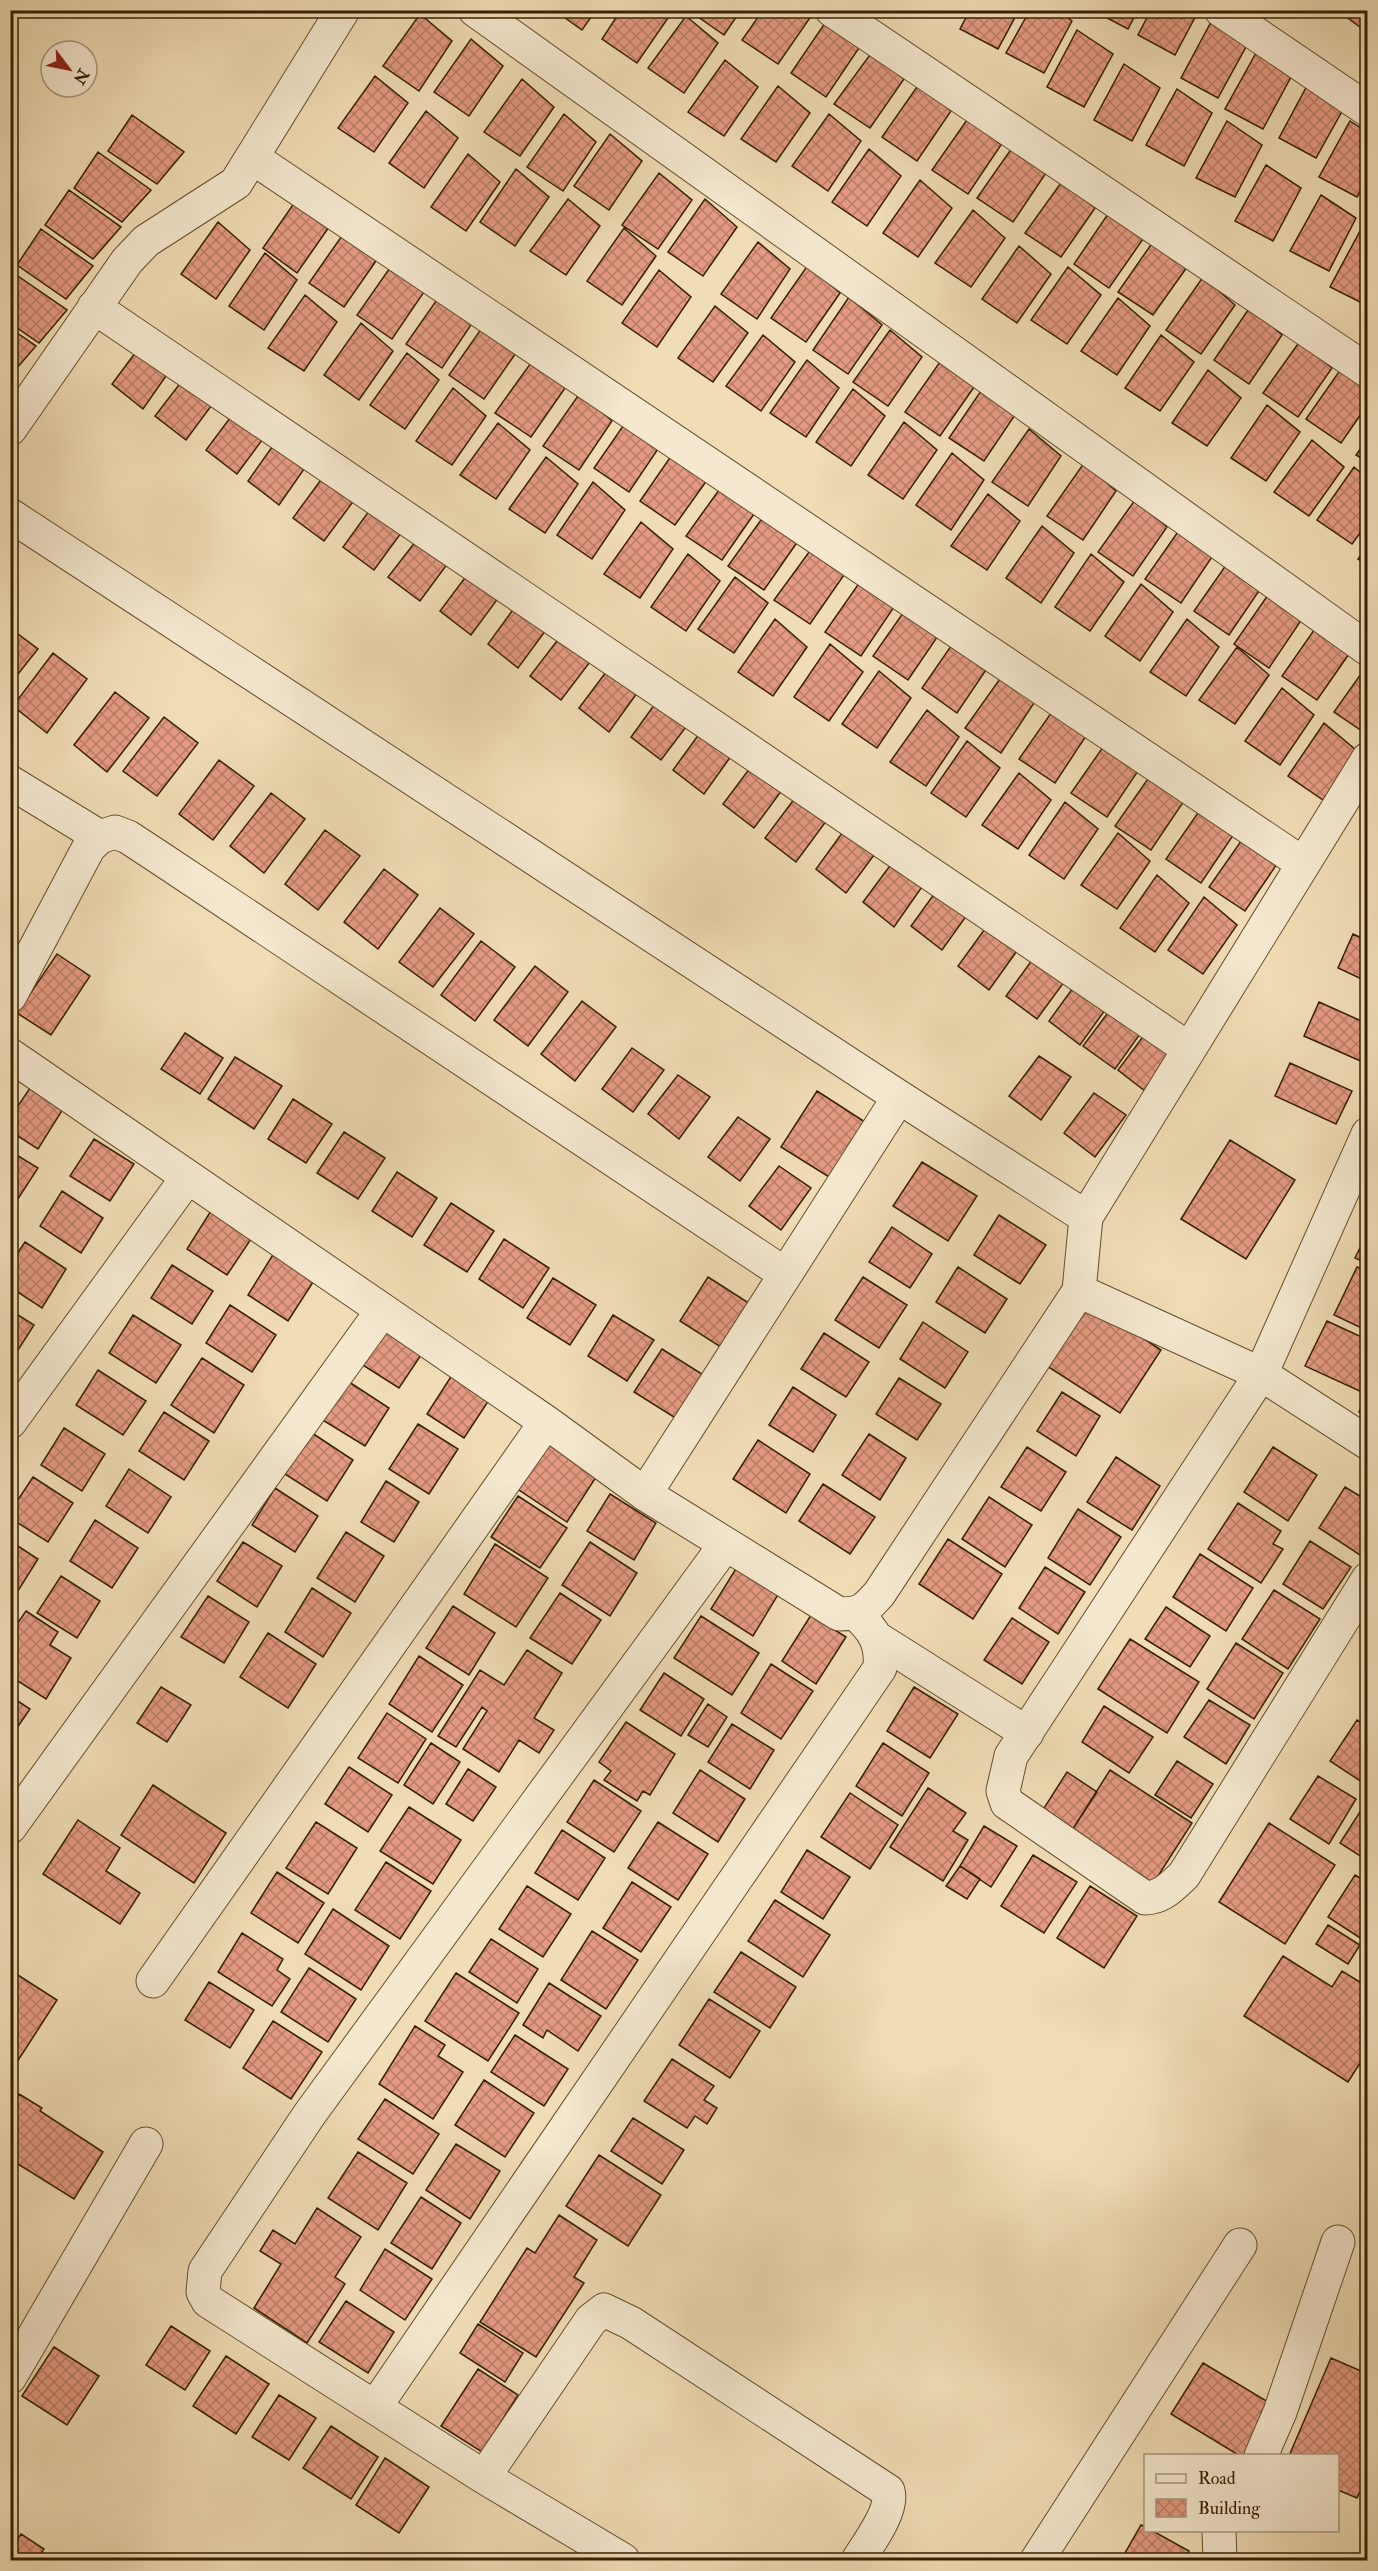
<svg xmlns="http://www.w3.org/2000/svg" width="1378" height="2571" viewBox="0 0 1378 2571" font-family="'IM FELL Double Pica',serif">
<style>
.building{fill:url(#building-cross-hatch);stroke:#352002;stroke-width:1.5}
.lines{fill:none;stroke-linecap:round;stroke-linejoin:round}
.minor-casing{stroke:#644f2f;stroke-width:35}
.minor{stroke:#f5e8cf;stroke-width:33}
</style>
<defs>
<pattern id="building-cross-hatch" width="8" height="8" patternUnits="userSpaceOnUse" patternTransform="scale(1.5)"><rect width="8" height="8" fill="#e49a82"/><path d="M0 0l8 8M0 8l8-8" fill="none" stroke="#ba7d68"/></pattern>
</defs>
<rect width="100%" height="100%" fill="#f0dcb5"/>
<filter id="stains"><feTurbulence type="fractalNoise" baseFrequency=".00333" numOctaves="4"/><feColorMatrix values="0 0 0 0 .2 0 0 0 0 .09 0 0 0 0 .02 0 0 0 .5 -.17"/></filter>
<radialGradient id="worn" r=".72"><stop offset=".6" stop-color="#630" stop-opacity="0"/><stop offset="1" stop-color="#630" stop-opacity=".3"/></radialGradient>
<path class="building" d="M554,10H596L582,30Z
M621,10H665L670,15L637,63L602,39Z
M688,10H741L724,35Z
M763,10H806L812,15L778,64L742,40Z
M970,10H1019L998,49L960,29Z
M1030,10H1057L1072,21L1044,73L1006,53Z
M1092,10H1138L1128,29Z
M1151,10H1199L1175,55L1138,35Z
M1337,10H1368V33Z
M420,14L452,41L419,91L383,66Z
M686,16L718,43L684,93L648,68Z
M827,20L859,48L826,97L791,73Z
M1211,22L1247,45L1218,98L1181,78Z
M1077,30L1113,54L1084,107L1047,87Z
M471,39L503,66L469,116L434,92Z
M872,52L904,79L870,128L834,104Z
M1256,53L1291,77L1263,129L1225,109Z
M725,60L758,87L724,136L688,112Z
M1124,64L1160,88L1132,141L1094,120Z
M375,76L408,103L374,152L338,128Z
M522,79L554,107L520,156L484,132Z
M1309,82L1345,106L1316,158L1279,138Z
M919,84L951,111L917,161L882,137Z
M778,86L810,113L776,162L741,139Z
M1177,89L1212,113L1184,166L1146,145Z
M426,111L458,138L424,188L389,163Z
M564,114L596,142L563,191L527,167Z
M829,114L861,141L828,191L792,166Z
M132,115L184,152L157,184L108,151Z
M969,117L1001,145L968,194L932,170Z
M1227,121L1262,145L1235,197L1196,178Z
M1350,121L1368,133V178L1357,197L1319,177Z
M610,134L642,161L609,210L574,186Z
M1014,145L1046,173L1013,222L977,198Z
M869,149L901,176L867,226L832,202Z
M98,152L151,190L122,222L74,188Z
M468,154L500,182L466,231L431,207Z
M1266,165L1301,188L1273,241L1235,221Z
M516,169L549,197L515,246L480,222Z
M659,173L692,200L658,249L622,225Z
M920,180L952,208L918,257L883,233Z
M1063,180L1095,208L1061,257L1025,233Z
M69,190L121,227L93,259L45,225Z
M1321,195L1356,218L1329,271L1290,251Z
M299,196L331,224L297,273L263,248Z
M568,199L600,226L566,275L530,251Z
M705,199L737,227L703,276L668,252Z
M973,210L1005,238L971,287L935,263Z
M1110,211L1143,239L1109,288L1074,264Z
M218,222L250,250L216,299L181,274Z
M624,228L656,256L622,305L587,281Z
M41,229L93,266L66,299L17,265Z
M346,230L378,258L344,307L309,283Z
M1360,231L1368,236V306L1330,287Z
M1155,239L1187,267L1153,315L1118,292Z
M758,242L790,269L757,319L721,294Z
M1019,246L1051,274L1017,323L982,299Z
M265,253L297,280L264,330L229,306Z
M394,262L426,289L392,339L357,315Z
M808,265L840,293L806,342L771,318Z
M1068,267L1101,295L1067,344L1031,320Z
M659,270L691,297L657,347L622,323Z
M15,274L67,310L39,343L10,323V280Z
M1203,277L1235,305L1201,354L1166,330Z
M443,291L475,319L442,368L406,344Z
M305,295L337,322L304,371L268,348Z
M849,297L882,325L848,374L813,350Z
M1118,298L1150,326L1117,375L1081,351Z
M715,306L748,333L713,382L678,358Z
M1250,307L1282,335L1249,384L1214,360Z
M486,322L518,350L484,399L449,375Z
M361,323L393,351L359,400L324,375Z
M10,328L36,346L10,376Z
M890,330L922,357L888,406L853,382Z
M763,335L795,362L761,411L726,386Z
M1161,335L1194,362L1160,411L1125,388Z
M1300,341L1332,368L1298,417L1263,393Z
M141,345L173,366L143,409L112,384Z
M407,353L439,380L405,429L370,405Z
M942,359L974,387L940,436L905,412Z
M533,360L565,388L531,437L495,413Z
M807,360L839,388L806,437L770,413Z
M1343,366L1368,387V404L1341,443L1306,419Z
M1208,370L1241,398L1207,446L1172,423Z
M185,377L217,398L186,440L155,416Z
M985,385L1017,412L984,461L949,438Z
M453,388L486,416L452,465L416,441Z
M853,389L885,416L851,466L816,442Z
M580,393L612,421L579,470L543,446Z
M1267,405L1300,432L1266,481L1231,458Z
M236,410L268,432L237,474L206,450Z
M630,416L662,443L629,492L594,468Z
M904,422L937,450L903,499L868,475Z
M498,423L530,450L496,499L460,475Z
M1029,429L1061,456L1028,506L992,482Z
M1368,438V462L1356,455Z
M277,440L309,462L279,505L248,481Z
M1312,440L1344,467L1309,516L1274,492Z
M676,449L710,476L675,525L640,501Z
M952,453L984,480L951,530L916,505Z
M546,457L578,484L545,533L509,509Z
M1084,463L1116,491L1083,540L1047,516Z
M1354,467L1368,479V522L1352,544L1317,520Z
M323,477L355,499L324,541L293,518Z
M593,482L625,510L592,559L557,535Z
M724,483L756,511L722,560L686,536Z
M988,494L1020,521L987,570L951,546Z
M1135,500L1167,527L1133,576L1098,552Z
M372,507L404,529L374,570L343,547Z
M766,513L798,541L764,590L728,566Z
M641,522L673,549L640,598L604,574Z
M1042,526L1074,553L1041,603L1006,578Z
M1182,526L1214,554L1181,603L1145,579Z
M419,537L451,559L420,601L388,577Z
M1368,545V565L1358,559Z
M812,548L844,575L810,624L774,600Z
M688,554L720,581L686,631L651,607Z
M1091,554L1124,582L1090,631L1055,607Z
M1231,558L1263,585L1229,635L1194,611Z
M470,571L502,593L471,635L440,611Z
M735,577L768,603L734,653L698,629Z
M862,579L894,607L861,656L825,632Z
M1141,584L1173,612L1140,661L1105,636Z
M1270,592L1302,619L1269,668L1234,644Z
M910,603L942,630L908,680L873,656Z
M517,604L549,626L518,668L488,644Z
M775,619L807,647L773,696L738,672Z
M1187,619L1219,647L1186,696L1150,672Z
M1319,623L1351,651L1317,700L1282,676Z
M10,628L38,649L10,684Z
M958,636L990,664L957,713L922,688Z
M560,637L593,658L561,700L530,676Z
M830,644L863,672L829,721L794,697Z
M1237,647L1269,675L1235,724L1199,700Z
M53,653L87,679L47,733L13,706Z
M1368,664V735L1334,712Z
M609,668L640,689L609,732L579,708Z
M879,671L911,698L877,748L842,724Z
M1002,676L1034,703L1001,753L965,728Z
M1282,688L1314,715L1280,765L1245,741Z
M115,692L149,718L107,772L74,745Z
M660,697L692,719L661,760L631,737Z
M1056,706L1088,733L1055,783L1019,759Z
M927,710L959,737L926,786L890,762Z
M164,717L198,743L157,796L123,771Z
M1324,723L1357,751L1323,800L1288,776Z
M702,730L734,752L704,794L673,770Z
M1108,740L1140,768L1107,817L1071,793Z
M967,741L1000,768L966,817L931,793Z
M219,760L254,786L213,840L179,814Z
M753,764L785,786L754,828L723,804Z
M1019,773L1051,800L1018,849L982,825Z
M1152,773L1184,801L1151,850L1115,826Z
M271,793L305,819L264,873L230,846Z
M795,798L827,820L796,862L765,838Z
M1065,802L1098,829L1064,879L1029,855Z
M1202,807L1234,834L1201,883L1166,859Z
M845,829L877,851L846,893L816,869Z
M325,830L360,856L318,910L285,884Z
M1118,833L1150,861L1117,909L1081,885Z
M1246,834L1279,861L1245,911L1209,887Z
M892,863L924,884L894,927L863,902Z
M384,869L418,895L378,949L344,922Z
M1157,875L1189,903L1155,952L1120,928Z
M940,886L972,908L942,950L911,926Z
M1204,897L1237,925L1203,974L1168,950Z
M440,908L474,934L433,987L399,962Z
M987,926L1019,948L989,990L958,966Z
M1353,934L1368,941V982L1338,968Z
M481,941L515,967L475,1021L441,995Z
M57,954L90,976L51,1035L17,1013Z
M1035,956L1067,978L1037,1019L1006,996Z
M535,966L568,992L528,1046L494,1020Z
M1078,981L1110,1003L1080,1045L1049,1021Z
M582,1001L616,1027L575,1081L541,1054Z
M1319,1002L1368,1024V1057L1365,1063L1304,1036Z
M1113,1006L1145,1027L1115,1069L1083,1046Z
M1148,1030L1180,1052L1150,1095L1118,1070Z
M185,1033L223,1058L200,1094L161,1069Z
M632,1048L664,1070L633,1112L602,1089Z
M1039,1056L1071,1077L1041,1120L1009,1096Z
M235,1057L282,1086L254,1129L208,1099Z
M1290,1063L1352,1091L1336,1124L1275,1096Z
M678,1075L710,1097L679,1139L648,1114Z
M30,1088L63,1109L38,1149L10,1131V1118Z
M817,1091L865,1122L829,1177L781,1147Z
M1094,1093L1126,1115L1095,1157L1064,1133Z
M293,1099L332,1124L306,1163L268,1139Z
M738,1117L770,1139L740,1181L708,1157Z
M344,1132L385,1158L358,1199L317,1173Z
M94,1139L134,1164L110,1201L70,1176Z
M1230,1140L1295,1180L1246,1259L1181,1219Z
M10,1151L38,1168L12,1208L10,1207Z
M922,1162L977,1196L948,1241L893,1206Z
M779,1166L811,1188L781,1230L749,1206Z
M397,1172L437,1198L412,1237L372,1211Z
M1368,1182V1196L1362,1194Z
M62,1191L103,1218L81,1253L40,1226Z
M451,1203L494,1231L467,1272L424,1245Z
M214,1206L255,1233L227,1275L187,1249Z
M999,1215L1046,1245L1020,1284L974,1255Z
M892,1227L932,1254L910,1288L869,1262Z
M1368,1232V1264L1355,1258Z
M504,1239L549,1268L523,1308L479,1279Z
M25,1242L66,1269L42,1308L10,1287V1264Z
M274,1253L315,1279L288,1321L248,1295Z
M172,1265L213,1291L192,1324L151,1298Z
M958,1267L1007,1299L985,1333L936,1302Z
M1357,1267L1368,1271V1331L1334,1315Z
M708,1277L755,1307L727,1351L680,1321Z
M863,1277L907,1305L879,1348L835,1320Z
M553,1278L596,1305L570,1345L527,1318Z
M1088,1302L1161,1350L1120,1413L1047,1366Z
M230,1305L276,1335L252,1372L206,1343Z
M10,1310L34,1325L11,1361H10Z
M133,1315L181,1345L156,1383L109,1353Z
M613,1315L654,1340L627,1381L588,1356Z
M1327,1321L1368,1340V1385L1364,1393L1305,1366Z
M923,1322L968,1352L945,1388L900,1359Z
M381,1326L423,1352L399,1388L358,1362Z
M824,1333L869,1362L846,1397L801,1369Z
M662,1349L705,1376L677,1419L634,1392Z
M202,1358L244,1385L214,1433L171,1405Z
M98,1370L146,1401L123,1435L76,1405Z
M452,1375L489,1400L464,1438L427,1414Z
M899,1378L941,1404L917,1440L876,1414Z
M346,1380L389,1408L365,1446L321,1419Z
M793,1387L836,1415L813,1452L769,1425Z
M1062,1392L1100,1416L1076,1456L1037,1431Z
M1368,1393V1416L1359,1412Z
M164,1412L209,1441L184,1480L139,1451Z
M418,1424L458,1449L429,1494L389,1469Z
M64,1428L105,1454L82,1491L41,1465Z
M312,1433L353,1460L327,1501L285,1474Z
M869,1434L906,1458L880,1500L842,1475Z
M758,1440L810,1474L786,1513L733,1479Z
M549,1441L598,1474L567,1522L516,1488Z
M1027,1447L1066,1472L1041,1511L1001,1487Z
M1273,1447L1317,1475L1288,1521L1244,1492Z
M1116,1457L1160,1486L1132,1530L1087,1502Z
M129,1469L171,1497L148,1533L106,1506Z
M33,1477L73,1503L48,1542L10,1518V1512Z
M386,1481L419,1502L394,1542L361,1522Z
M823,1484L875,1517L850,1554L799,1521Z
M1345,1487L1368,1501V1544L1360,1555L1319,1528Z
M275,1488L318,1516L295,1552L252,1525Z
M610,1494L656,1523L634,1560L587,1531Z
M518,1496L567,1528L540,1568L491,1537Z
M989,1497L1032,1525L1005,1567L962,1539Z
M1238,1503L1281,1531L1273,1544L1283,1549L1261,1583L1208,1549Z
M1078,1509L1121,1537L1090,1585L1048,1558Z
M95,1520L138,1548L112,1588L70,1561Z
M346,1532L384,1556L355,1602L317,1578Z
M948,1539L1002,1574L973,1619L919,1584Z
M10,1541L38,1559L16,1594L10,1591Z
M1310,1541L1351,1567L1323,1609L1283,1584Z
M243,1542L282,1566L257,1607L217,1581Z
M590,1542L637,1573L610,1616L562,1585Z
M495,1544L548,1578L516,1627L464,1594Z
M1200,1554L1253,1588L1226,1631L1173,1597Z
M737,1567L779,1593L753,1636L711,1609Z
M1045,1567L1085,1592L1058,1634L1019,1608Z
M61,1576L100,1601L77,1638L37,1613Z
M312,1588L351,1613L323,1657L285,1632Z
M1274,1590L1320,1619L1288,1669L1242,1639Z
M560,1593L601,1620L572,1664L530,1638Z
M208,1596L249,1622L224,1663L181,1637Z
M453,1606L495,1633L469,1675L426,1648Z
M1166,1607L1210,1636L1190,1667L1145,1639Z
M26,1611L58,1632L50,1645L71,1658L46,1699L10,1676V1634Z
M811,1615L846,1637L816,1684L782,1661Z
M701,1616L759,1653L732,1695L674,1658Z
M1012,1618L1049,1642L1022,1684L984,1660Z
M268,1633L316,1664L288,1708L240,1677Z
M1130,1639L1199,1682L1167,1733L1098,1689Z
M1236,1643L1283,1673L1254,1719L1207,1689Z
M527,1650L562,1673L534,1718L554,1730L539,1753L519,1740L499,1772L463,1749L487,1711L482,1707L456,1747L438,1736L480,1670L504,1685Z
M419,1656L463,1685L432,1732L389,1704Z
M771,1664L813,1691L781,1739L741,1713Z
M664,1673L704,1699L681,1736L640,1710Z
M161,1687L191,1705L167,1742L137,1723Z
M914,1687L958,1714L930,1758L887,1731Z
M10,1696L30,1709L10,1738Z
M1209,1700L1250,1725L1226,1764L1184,1737Z
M708,1704L727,1717L708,1747L688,1735Z
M1104,1706L1153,1737L1129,1773L1082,1742Z
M387,1713L426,1739L398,1783L358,1758Z
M1357,1720L1368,1727V1786L1330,1761Z
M626,1722L675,1754L650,1795L643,1791L637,1801L604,1780L611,1771L599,1762Z
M732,1724L774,1750L750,1789L708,1762Z
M431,1743L460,1762L433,1804L404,1785Z
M883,1743L929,1773L902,1816L856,1786Z
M1177,1761L1213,1784L1191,1818L1155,1795Z
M349,1767L392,1795L368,1832L325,1804Z
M468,1769L496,1787L473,1821L446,1804Z
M700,1770L745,1799L718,1842L673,1813Z
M1110,1770L1192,1823L1151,1887L1069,1835Z
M1067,1772L1097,1792L1069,1835L1039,1816Z
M1318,1776L1356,1799L1329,1844L1290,1819Z
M594,1780L641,1811L614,1852L567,1822Z
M153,1785L226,1833L194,1883L121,1835Z
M928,1788L966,1813L953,1831L968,1840L943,1881L890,1847Z
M850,1793L898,1825L870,1869L821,1837Z
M1367,1801L1368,1802V1861L1340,1843Z
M409,1807L461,1840L433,1884L380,1851Z
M78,1820L120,1848L106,1871L140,1893L120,1924L43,1874Z
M316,1822L357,1848L328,1894L286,1868Z
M658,1822L708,1854L678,1900L628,1868Z
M1269,1823L1335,1865L1285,1944L1219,1902Z
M984,1826L1017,1846L991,1887L960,1866Z
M562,1830L605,1858L578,1900L535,1873Z
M807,1850L850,1877L823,1919L781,1892Z
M1033,1855L1077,1882L1044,1933L1001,1906Z
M386,1862L431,1891L400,1939L355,1910Z
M960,1866L980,1879L967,1899L946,1886Z
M277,1872L324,1903L298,1943L251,1913Z
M1355,1875L1368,1883V1943L1328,1917Z
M632,1882L671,1907L641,1952L603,1928Z
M527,1886L571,1914L543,1957L499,1929Z
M1090,1886L1137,1916L1104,1968L1057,1938Z
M775,1900L830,1935L803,1977L748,1941Z
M333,1909L389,1946L361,1990L305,1954Z
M1328,1925L1360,1945L1348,1964L1316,1944Z
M592,1931L638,1960L606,2009L561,1980Z
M242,1933L283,1959L277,1970L290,1979L272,2006L218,1972Z
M491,1939L538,1969L517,2003L469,1972Z
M741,1952L796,1987L770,2028L714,1992Z
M1283,1956L1332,1987L1342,1971L1368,1987V2068L1360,2063L1348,2082L1244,2016Z
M309,1968L356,1999L328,2042L281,2012Z
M10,1970L57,2000L10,2073Z
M456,1973L519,2013L488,2061L425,2021Z
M209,1982L254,2010L230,2048L185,2020Z
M549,1983L601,2016L578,2051L547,2030L543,2038L523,2025Z
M709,1999L760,2031L730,2078L679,2045Z
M273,2021L322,2052L291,2099L243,2068Z
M415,2026L445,2045L438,2056L463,2072L433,2119L379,2084Z
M515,2035L568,2069L544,2106L491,2072Z
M672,2059L714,2086L704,2100L717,2108L707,2124L695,2116L687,2128L644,2101Z
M484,2080L534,2113L505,2157L455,2125Z
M19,2094L42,2108L40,2111L103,2152L74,2199L10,2159V2106Z
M385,2099L439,2134L413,2174L358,2139Z
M633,2118L684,2150L662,2184L611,2151Z
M456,2144L500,2171L470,2219L426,2190Z
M358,2152L407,2183L378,2230L328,2198Z
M599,2155L661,2195L628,2246L566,2206Z
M421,2197L461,2223L432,2269L391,2243Z
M317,2208L361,2237L335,2277L345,2284L307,2343L254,2308L281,2264L260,2251L273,2230L295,2244Z
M559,2215L597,2240L574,2277L584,2283L536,2357L480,2322L527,2248L535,2253Z
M385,2249L432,2279L405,2320L360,2290Z
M346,2301L394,2332L368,2373L319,2342Z
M478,2324L523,2353L505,2382L460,2353Z
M171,2326L210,2351L185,2390L146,2365Z
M54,2347L99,2376L67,2425L22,2396Z
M226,2356L269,2384L236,2434L193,2406Z
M1331,2358L1368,2374V2475L1357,2498L1338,2490V2456H1289Z
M1203,2363L1278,2408L1249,2456H1240L1171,2414Z
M478,2369L518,2395L482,2452L441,2426Z
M279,2395L316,2418L289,2460L252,2437Z
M331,2426L378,2457L351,2499L303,2468Z
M385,2458L429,2487L399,2533L356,2505Z
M1141,2525L1146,2527V2530H1151L1189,2551L1183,2560H1121Z
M21,2534L44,2549L37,2560H10V2550Z"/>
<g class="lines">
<defs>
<path id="minor" d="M475,10L1368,649
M832,10L1368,371
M1221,10L1368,110
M253,158L1302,863
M94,307L1189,1049
M10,429L127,261L146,241L236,183L343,10
M10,515L899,1097L1086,1217
M10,782L100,837
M10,996L89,847L100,837L115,832L128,837L160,858L785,1274
M10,1055L546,1422L645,1494L839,1614C862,1614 864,1610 879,1594L1079,1291L1086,1217L1368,759
M1368,1134L1261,1374L1011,1756L1003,1791L1007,1803L1145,1898C1162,1898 1172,1886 1184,1875L1368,1579
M1079,1291L1261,1374L1368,1443
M10,1422L187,1178
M645,1494L899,1097
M878,1639L1027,1733
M10,1827L382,1311
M153,1981L546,1422
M10,2377L146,2144
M375,2407L880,1668C882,1643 874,1630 856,1614
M1261,2456L1280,2412L1338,2242
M484,2477L591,2320L604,2310L631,2323L888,2491C894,2510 868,2544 858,2560
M1219,2530L1220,2560
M623,2560L484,2477L208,2301L203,2292L205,2271L309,2115L725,1545
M1037,2560L1240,2245"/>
</defs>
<use href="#minor" class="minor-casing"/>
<use href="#minor" class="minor"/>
</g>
<rect width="1378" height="2571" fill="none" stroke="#f0dcb5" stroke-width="36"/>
<rect x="12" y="12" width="1354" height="2547" fill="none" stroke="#352002" stroke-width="3"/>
<rect x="18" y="18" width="1342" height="2535" fill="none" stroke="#352002" stroke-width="1.5"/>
<rect x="1144" y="2454" width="195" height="78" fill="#f5e8cf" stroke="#a8987d" stroke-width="1.5"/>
<rect x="1156" y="2474" width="30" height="9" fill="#f5e8cf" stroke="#a8987d" stroke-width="1.5"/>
<text x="1198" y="2484" font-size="18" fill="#352002">Road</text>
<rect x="1156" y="2499" width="30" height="18" fill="url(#building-cross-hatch)" stroke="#a8987d" stroke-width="1.5"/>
<text x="1198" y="2514" font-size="18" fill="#352002">Building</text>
<g transform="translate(69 69) rotate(122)"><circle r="28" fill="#f5e8cf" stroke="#a8987d" stroke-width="1.5"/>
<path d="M0-4.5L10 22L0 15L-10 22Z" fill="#8f2418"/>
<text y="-9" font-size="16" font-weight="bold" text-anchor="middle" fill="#352002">N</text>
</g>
<rect width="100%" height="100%" filter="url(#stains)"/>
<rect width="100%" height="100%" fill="url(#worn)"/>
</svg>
